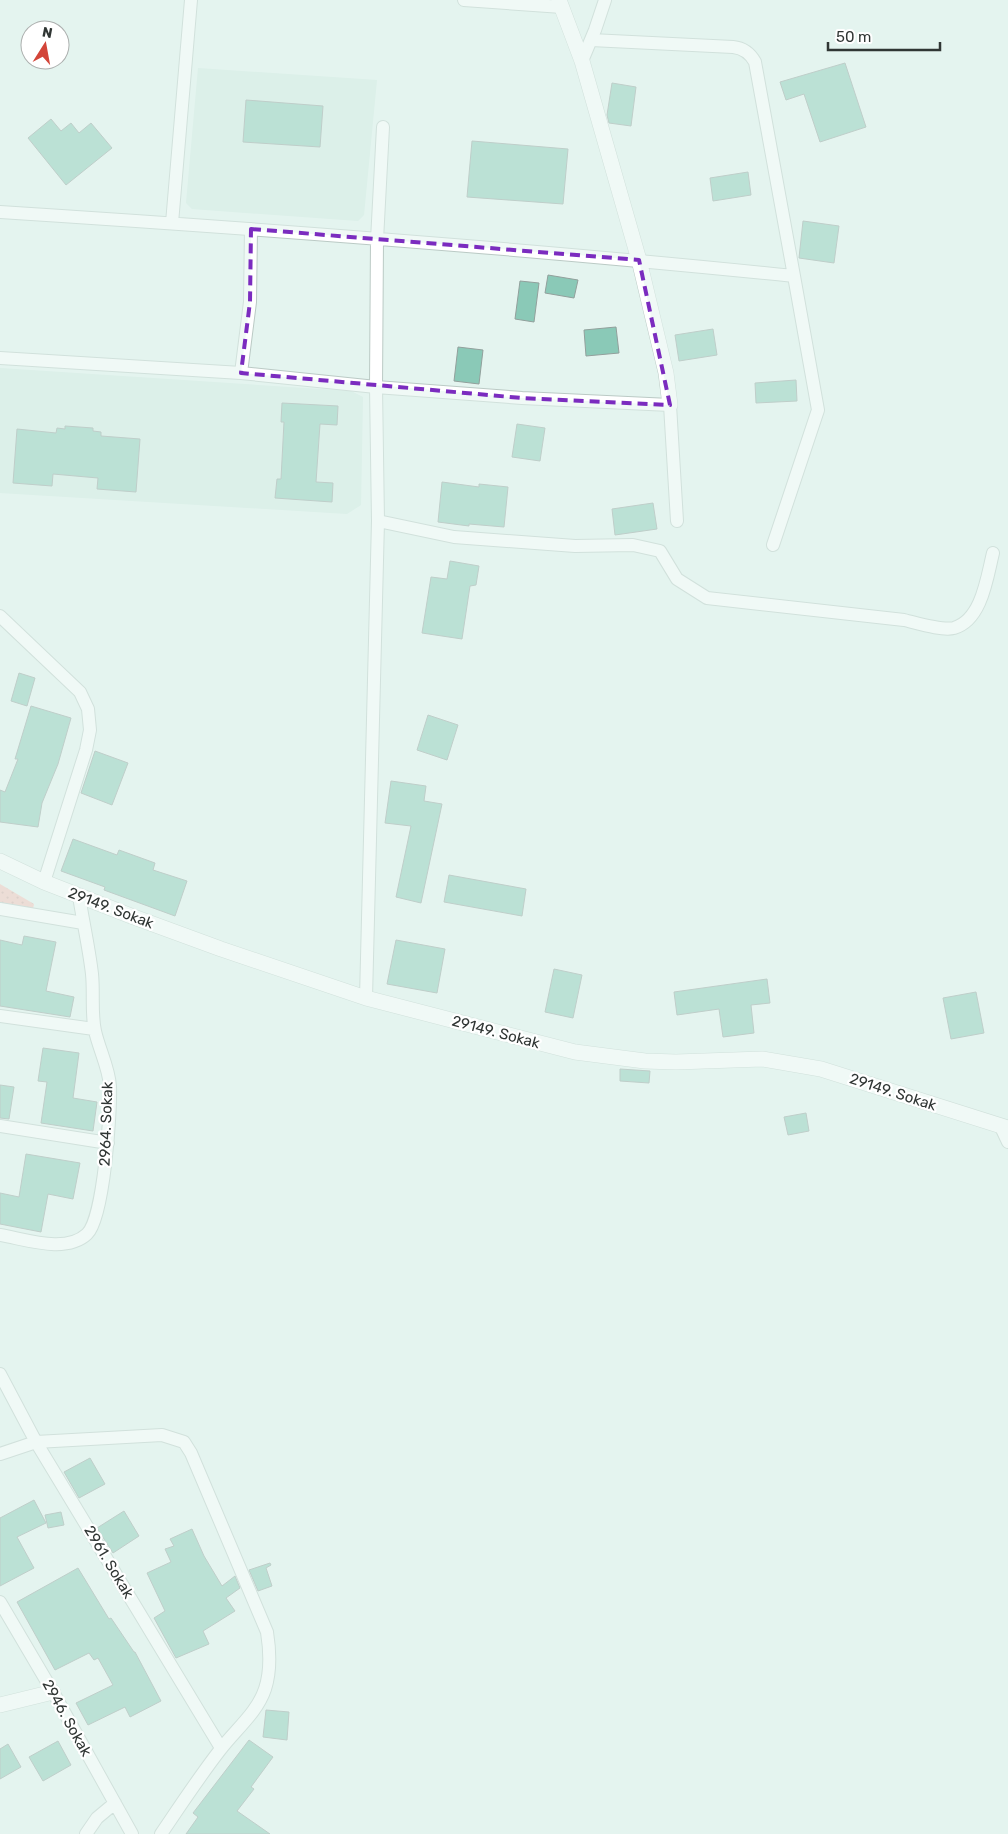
<svg xmlns="http://www.w3.org/2000/svg" width="1008" height="1834" viewBox="0 0 1008 1834" font-family="Rubik,sans-serif">
<style>
.built{fill:#d2eae2}
.park{fill:url(#park-dots)}
.building{fill:#8ac9b7;stroke:#92a09c}
.lines{fill:none;stroke-linecap:round;stroke-linejoin:round}
.minor-casing{stroke:#bbcac5;stroke-width:14}
.tertiary-casing{stroke:#bbcac5;stroke-width:16}
.minor{stroke:#fff;stroke-width:12}
.tertiary{stroke:#fff;stroke-width:15}
.marked{fill:none;stroke:#7b2cbf;stroke-width:4;stroke-dasharray:10 6;stroke-linejoin:round}
.labels{text-anchor:middle;dominant-baseline:central;stroke-width:4.5;stroke-linejoin:round;paint-order:stroke}
.street-label{font-size:15px;fill:#303634;stroke:#fff}
</style>
<defs>
<pattern id="park-dots" width="8" height="8" patternUnits="userSpaceOnUse" patternTransform="scale(1.25)"><rect width="8" height="8" fill="#f7c2b9"/><path d="M2 2h.1M6 6h.1" fill="none" stroke="#d4a7a0" stroke-width="1.8" stroke-linecap="round"/></pattern>
</defs>
<rect width="100%" height="100%" fill="#e4f4ef"/>
<path class="built" d="M198,68L377,80L364,215L358,221L192,209L186,203Z
M0,368L351,391L363,397L361,505L347,514L0,493Z"/>
<path class="park" d="M0,884L34,904L33,909L0,903Z"/>
<path class="building" d="M845,63L866,127L820,142L804,94L786,100L780,82Z
M612,83L636,87L631,126L609,123L607,115Z
M246,100L323,106L320,147L243,142Z
M51,119L61,131L71,123L79,133L91,123L112,148L66,185L28,138Z
M472,141L568,149L563,204L467,197Z
M748,172L751,195L713,201L710,178Z
M803,221L839,226L834,263L799,258Z
M548,275L578,280L574,298L545,293Z
M520,281L539,283L534,322L515,319Z
M616,327L619,353L586,356L584,330Z
M713,329L717,355L679,361L675,335Z
M458,347L483,350L479,384L454,381Z
M796,380L797,401L756,403L755,383Z
M282,403L338,406L337,425L320,424L316,482L333,483L332,502L275,498L277,479H281L284,422H281Z
M517,424L545,428L540,461L512,457Z
M65,426L93,428V431L101,432V436L140,439L136,492L97,489L98,478L53,474L52,486L13,483L17,429L56,433L57,428L65,429Z
M442,482L479,487V484L508,487L504,527L469,524V526L438,522Z
M653,503L657,529L615,535L612,509Z
M450,561L479,566L476,585L470,586L462,639L422,633L431,577L447,579Z
M19,673L35,678L27,706L11,701Z
M31,706L71,718L58,764L42,803L38,827L0,822V790L5,792L18,759H15Z
M428,715L458,725L447,760L417,750Z
M95,751L128,763L112,805L81,793Z
M391,781L426,786L424,801L442,804L421,903L396,897L411,826L385,823Z
M73,839L117,855L119,850L155,863L153,870L187,881L175,916L104,890L105,887L61,871Z
M449,875L526,889L522,916L444,902Z
M24,936L56,942L46,991L74,997L70,1017L0,1006V940L22,945Z
M396,940L445,949L437,993L387,984Z
M554,969L582,975L573,1018L545,1012Z
M767,979L770,1003L751,1005L754,1033L723,1037L719,1009L677,1015L674,992Z
M976,992L984,1033L951,1039L943,998Z
M43,1048L79,1053L73,1098L97,1102L93,1131L41,1123L47,1082L38,1081Z
M620,1069L650,1071L649,1083L620,1081Z
M0,1085L14,1087L9,1119L0,1118Z
M806,1113L809,1131L788,1135L784,1117Z
M26,1154L80,1163L73,1199L48,1194L41,1232L0,1224V1193L19,1197Z
M90,1458L105,1484L79,1498L64,1472Z
M34,1500L46,1523L17,1537L34,1568L0,1586V1518Z
M124,1511L139,1536L113,1553L97,1528Z
M61,1512L64,1525L48,1528L45,1515Z
M192,1529L204,1556L222,1586L235,1576L240,1588L226,1598L235,1611L203,1631L209,1644L176,1658L154,1618L165,1611L147,1573L171,1562L165,1549L174,1546L170,1539Z
M270,1563L271,1565L266,1568L272,1586L258,1591L249,1570Z
M78,1568L109,1619L111,1618L134,1652H135L161,1701L130,1717L125,1707L88,1725L76,1703L113,1685L98,1658L94,1660L89,1653L55,1670L17,1602Z
M266,1710L289,1712L287,1740L263,1737Z
M249,1740L273,1757L251,1787L254,1789L237,1811L270,1834H186L198,1817L193,1813Z
M58,1741L71,1765L43,1781L29,1757Z
M8,1744L21,1767L0,1779V1749Z"/>
<g class="lines">
<defs>
<path id="minor" d="M464,0L562,7
M591,40L733,47C743,48 750,53 755,62L794,276
M582,61L595,30L605,0
M0,212C265,229 530,249 794,276L818,410L773,545
M172,223L191,0
M0,358L241,373L376,387L522,398L670,405L677,521
M241,373L250,302L251,229
M378,521L454,537L575,546L633,545L660,551L677,579L707,598L904,620C917,623 942,631 954,628C982,620 987,577 993,553
M0,616L80,692L88,709L90,730L86,750L44,882
M0,909L83,923
M366,998L378,521L376,387L377,240L383,127
M0,1016L94,1029
M1000,1125L1008,1142
M0,1126L108,1143
M0,1235C25,1239 66,1254 87,1234C104,1218 111,1111 110,1086C109,1068 99,1049 95,1031C91,1013 94,993 92,974C89,948 83,922 79,896
M0,1374L36,1442L221,1748
M0,1454L36,1442L162,1435L184,1442L191,1453L267,1632C270,1651 271,1671 265,1689C257,1713 235,1730 220,1750C199,1777 180,1806 161,1834
M0,1602L53,1692L132,1834
M86,1834L97,1818L115,1803"/>
<path id="tertiary" d="M559,0L582,61L639,260L666,373L670,405
M0,861L44,882L131,916L221,949L366,998L575,1052L645,1061L676,1062L762,1059L821,1069L1008,1128
M0,1705L53,1692"/>
</defs>
<use href="#minor" class="minor-casing"/>
<use href="#tertiary" class="tertiary-casing"/>
<use href="#minor" class="minor"/>
<use href="#tertiary" class="tertiary"/>
</g>
<path d="M0 0H1008V1834H0ZM251,229L639,260L670,405L522,398L241,373L250,302Z" fill="#e4f4ef" fill-opacity=".55" fill-rule="evenodd"/>
<path class="marked" d="M251,229L639,260L670,405L522,398L241,373L250,302Z"/>
<g class="labels">
<g class="street-label">
<text transform="translate(111 908) rotate(21)">29149. Sokak</text>
<text transform="translate(496 1032) rotate(15)">29149. Sokak</text>
<text transform="translate(893 1092) rotate(18)">29149. Sokak</text>
<text transform="translate(106 1124) rotate(-88)">2964. Sokak</text>
<text transform="translate(109 1562) rotate(59)">2961. Sokak</text>
<text transform="translate(67 1718) rotate(61)">2946. Sokak</text>
</g>
</g>
<g transform="translate(45 45) rotate(11)"><circle r="24" fill="#ffffff" stroke="#acafae"/>
<path d="M0-4L9 19L0 12L-9 19Z" fill="#d34539"/>
<text y="-8" font-size="14" font-weight="bold" text-anchor="middle" fill="#303634">N</text>
</g>
<path d="M828 42v8h112v-8" fill="none" stroke="#303634" stroke-width="2.5"/>
<text x="836" y="42" font-size="15" fill="#303634" stroke="#ffffff" stroke-width="4" paint-order="stroke">50 m</text>
</svg>
